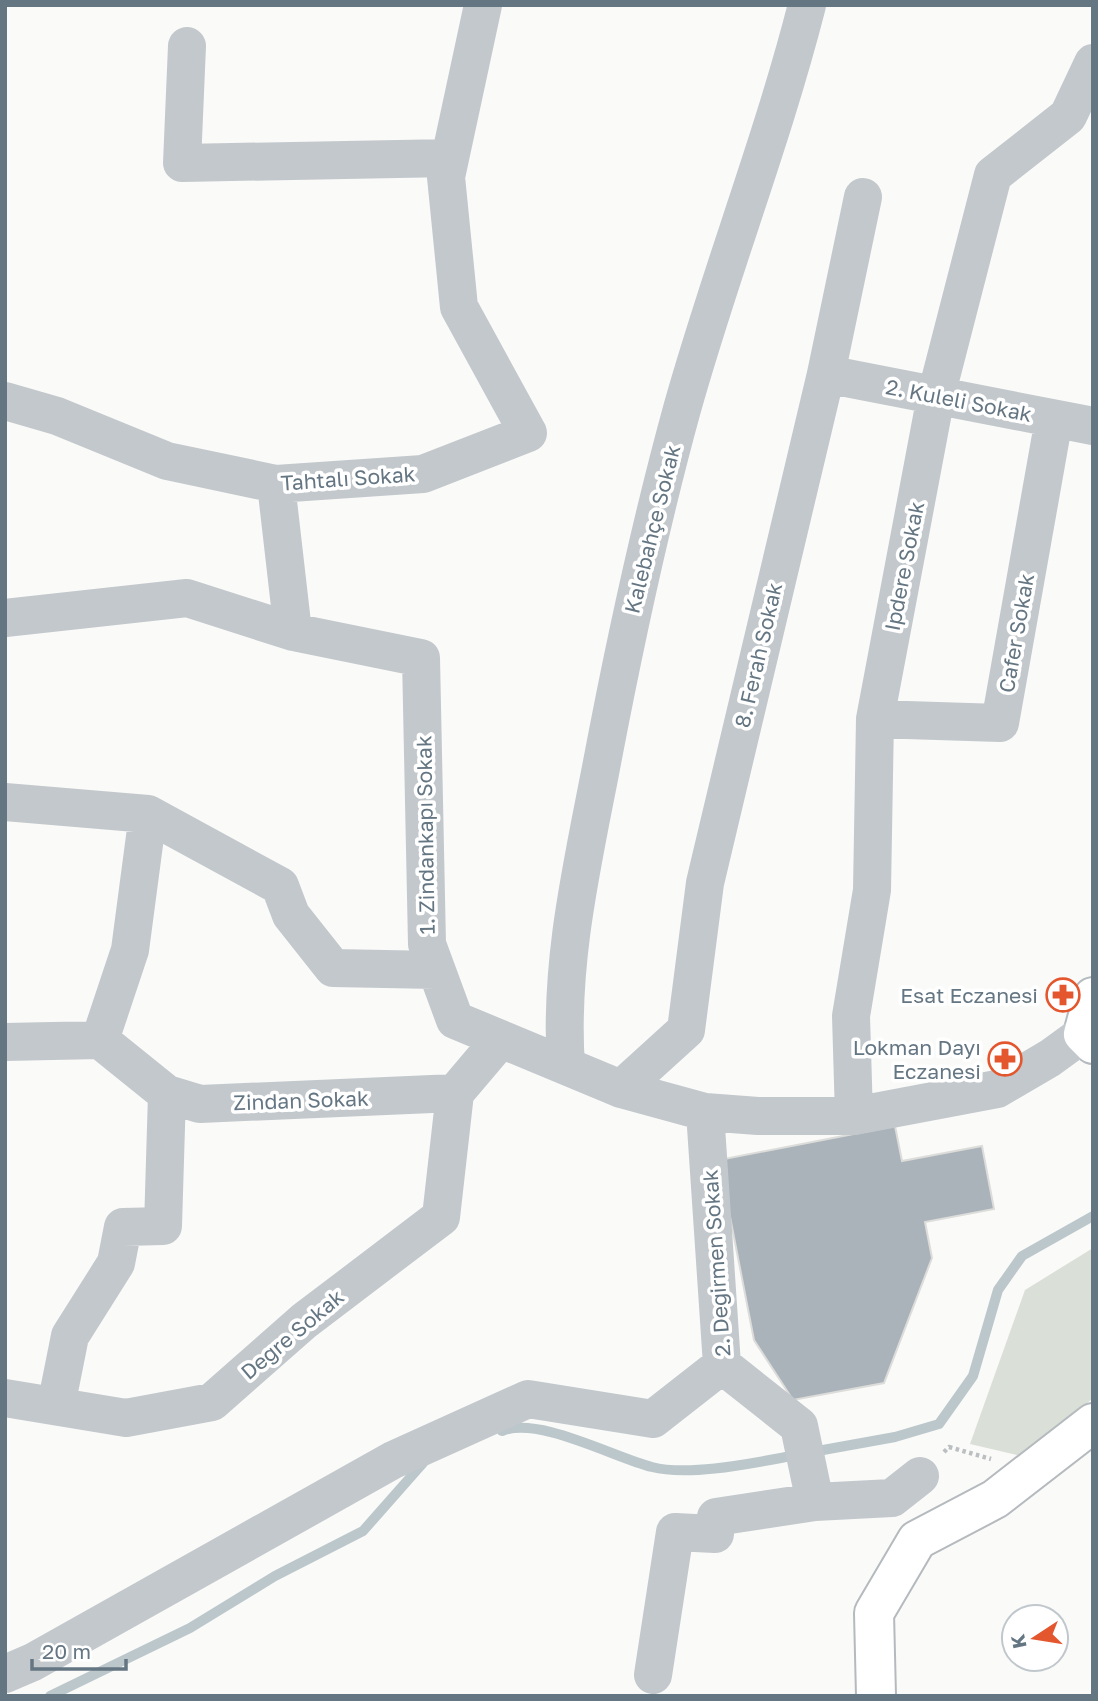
<svg xmlns="http://www.w3.org/2000/svg" width="1098" height="1701" viewBox="0 0 1098 1701" font-family="'Golos Text',sans-serif">
<style>
.green{fill:#dadfd7}
.lines{fill:none;stroke-linecap:round;stroke-linejoin:round}
.stream{stroke:#bbc7cb;stroke-width:10}
.building{fill:#aab3b9;stroke:#dcdcda;stroke-width:2}
.major-casing{stroke:#b5babe;stroke-width:42}
.path{stroke:#bbbfc2;stroke-width:4.5;stroke-dasharray:3.5 3.5;stroke-linecap:butt}
.minor{stroke:#c3c8cc;stroke-width:38}
.major{stroke:#fff;stroke-width:38}
.labels{text-anchor:middle;dominant-baseline:central;stroke-width:7;stroke-linejoin:round;paint-order:stroke}
.street-label{font-size:21px;fill:#657683;stroke:#fff}
.poi-label{font-size:21px;fill:#657683;stroke:#fff;text-anchor:end}
</style>
<rect width="100%" height="100%" fill="#fafaf8"/>
<path class="green" d="M1093,1248V1398L1026,1457L970,1444L1025,1290Z"/>
<g class="lines">
<path class="stream" d="M502,1431C539,1416 615,1458 652,1467C690,1477 758,1462 797,1455
M812,1452L895,1437L939,1424L973,1376L998,1290L1022,1256L1093,1216
M50,1696L190,1628L275,1576L363,1531L423,1463"/>
</g>
<path class="building" d="M895,1126L902,1161L982,1146L994,1209L925,1222L932,1258L884,1383L793,1400L754,1340L719,1160Z"/>
<g class="lines">
<defs>
<path id="major" d="M1093,997L1083,1034L1093,1044
M876,1696L874,1613L917,1540L995,1499L1093,1423"/>
</defs>
<use href="#major" class="major-casing"/>
<path class="path" d="M944,1452L949,1447L991,1459"/>
<path class="minor" d="M187,46L182,163L450,158
M826,374L1093,426
M5,401L57,416L167,461L276,484L423,474L528,433L459,307L446,177L483,5
M276,484L293,632
M5,618L187,598L293,632L421,658L427,944L455,1020L621,1089L705,1112L758,1116H854L997,1089L1050,1058L1083,1034
M875,719L1000,723L1054,419
M5,802L148,814L280,886L291,915L333,968L436,970
M100,1040L167,1094L200,1104L455,1093L499,1041
M100,1040L130,950L148,814
M5,1042L100,1040
M566,1066C559,967 581,870 600,773C623,651 649,529 682,409C720,273 772,142 807,5
M621,1089L686,1030L705,883L826,374L863,197
M705,1112L722,1365L799,1426L815,1502
M854,1116L851,1016L872,890L875,719L936,396L993,175L1068,116L1093,63
M5,1398L126,1418L212,1402L304,1321L441,1217L455,1093
M56,1406L70,1336L116,1263L123,1227L163,1226L167,1094
M5,1674L33,1662L393,1460L528,1399L653,1419L722,1365
M653,1675L675,1532L715,1534L716,1517L815,1502L892,1498L920,1476"/>
<use href="#major" class="major"/>
</g>
<defs>
<symbol id="pharmacy-ring" viewBox="-11 -11 22 22"><circle r="9.5" fill="#fff" stroke="#e4572e" stroke-width="1.5"/><path d="M-2-6h4v4h4v4h-4v4h-4v-4h-4v-4h4Z" fill="#e4572e"/></symbol>
</defs>
<g fill-rule="evenodd">
<use href="#pharmacy-ring" x="1044" y="976" width="38" height="38"/>
<use href="#pharmacy-ring" x="986" y="1040" width="38" height="38"/>
</g>
<g class="labels">
<g class="street-label">
<text transform="translate(959 400) rotate(11)">2. Kuleli Sokak</text>
<text transform="translate(348 478) rotate(-4)">Tahtalı Sokak</text>
<text transform="translate(652 529) rotate(-76)">Kalebahçe Sokak</text>
<text transform="translate(904 566) rotate(-79)">Ipdere Sokak</text>
<text transform="translate(1016 633) rotate(-80)">Cafer Sokak</text>
<text transform="translate(758 655) rotate(-77)">8. Ferah Sokak</text>
<text transform="translate(425 835) rotate(-91)">1. Zindankapı Sokak</text>
<text transform="translate(301 1100) rotate(-2)">Zindan Sokak</text>
<text transform="translate(716 1263) rotate(-94)">2. Değirmen Sokak</text>
<text transform="translate(292 1334) rotate(-40)">Değre Sokak</text>
</g>
<g class="poi-label">
<text x="1038" y="995">Esat Eczanesi</text>
<text x="981" y="1047">Lokman Dayı<tspan x="981" dy="24">Eczanesi</tspan></text>
</g>
</g>
<rect width="1098" height="1701" fill="none" stroke="#657683" stroke-width="14"/>
<g transform="translate(1035 1638) rotate(258)"><circle r="33" fill="#ffffff" stroke="#c1c8cd" stroke-width="2"/>
<path d="M0-5L12 26L0 18L-12 26Z" fill="#e4572e"/>
<text y="-10" font-size="19" font-weight="bold" text-anchor="middle" fill="#657683">K</text>
</g>
<path d="M32 1659v10h94v-10" fill="none" stroke="#657683" stroke-width="3.5"/>
<text x="42" y="1659" font-size="21" fill="#657683" stroke="#ffffff" stroke-width="5" paint-order="stroke">20 m</text>
</svg>
